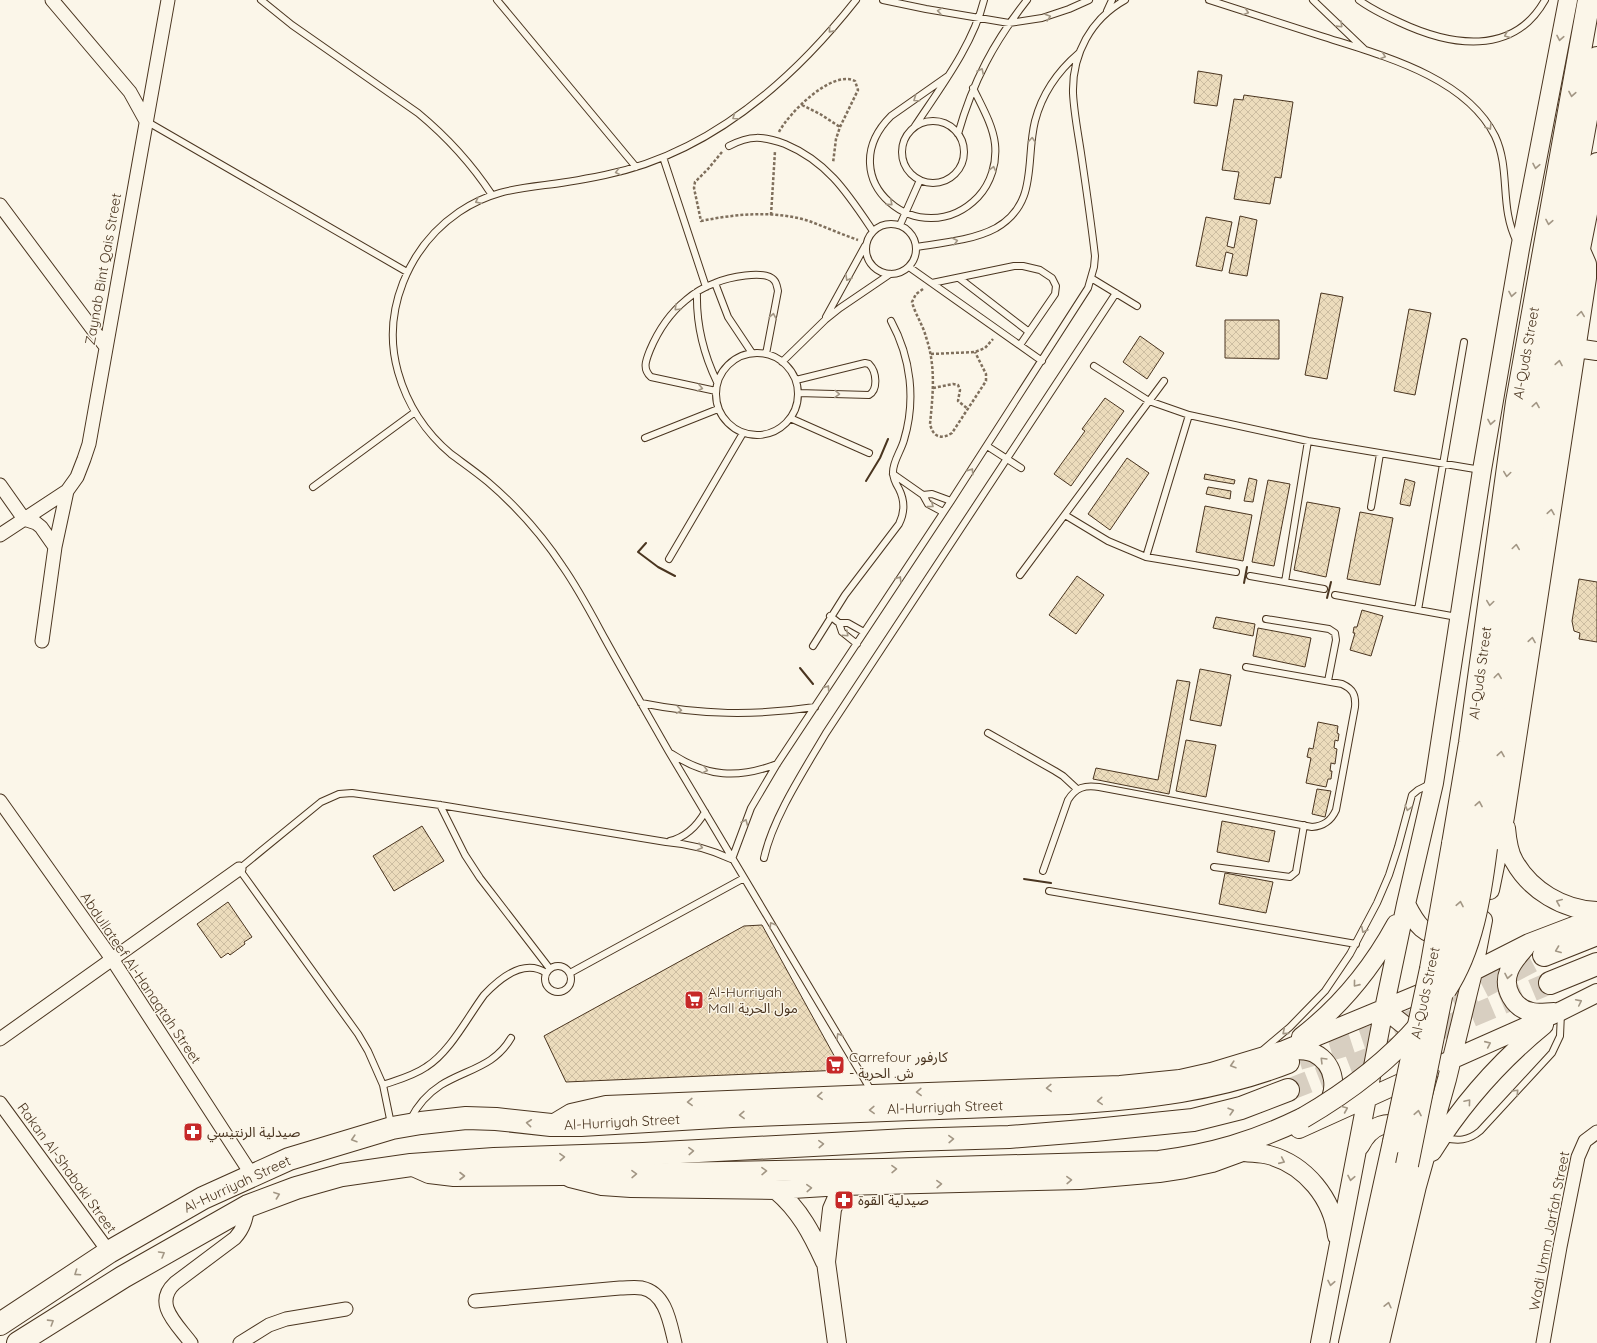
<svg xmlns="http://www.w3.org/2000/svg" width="1597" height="1343" viewBox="0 0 1597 1343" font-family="Quicksand,'Noto Sans Arabic',sans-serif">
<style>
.building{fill:url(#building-cross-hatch);stroke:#4a3520}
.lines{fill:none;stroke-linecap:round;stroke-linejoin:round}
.highway-tunnel{stroke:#d8cfc1;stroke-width:22;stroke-dasharray:22 11;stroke-linecap:butt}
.lane-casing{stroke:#4a3520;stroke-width:8}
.street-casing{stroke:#4a3520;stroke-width:15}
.secondary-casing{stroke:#4a3520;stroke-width:20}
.primary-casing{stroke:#4a3520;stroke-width:22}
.highway-casing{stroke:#4a3520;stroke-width:24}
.path{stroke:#7f6f5c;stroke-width:2.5;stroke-dasharray:3 2;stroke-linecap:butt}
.lane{stroke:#fbf6e9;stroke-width:6}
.street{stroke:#fbf6e9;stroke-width:13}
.secondary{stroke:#fbf6e9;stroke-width:18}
.primary{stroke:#fbf6e9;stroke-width:20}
.highway{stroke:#fbf6e9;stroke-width:22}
.primary-bridge-casing{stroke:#4a3520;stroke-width:22;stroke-linecap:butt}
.highway-bridge-casing{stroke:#4a3520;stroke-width:24;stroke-linecap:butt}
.primary-bridge{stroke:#fbf6e9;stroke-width:20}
.highway-bridge{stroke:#fbf6e9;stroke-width:22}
.wall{stroke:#4a3520;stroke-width:2}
.oneway{stroke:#a29684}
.labels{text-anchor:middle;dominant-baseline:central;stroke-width:3;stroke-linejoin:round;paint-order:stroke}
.street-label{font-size:14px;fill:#4a3520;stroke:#fbf6e9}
.poi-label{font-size:14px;fill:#4a3520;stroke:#fbf6e9;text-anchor:start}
</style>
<defs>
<pattern id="building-cross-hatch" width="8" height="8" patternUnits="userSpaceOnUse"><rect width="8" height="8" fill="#ecdcbc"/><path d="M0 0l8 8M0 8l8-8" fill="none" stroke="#ccbda1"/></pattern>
</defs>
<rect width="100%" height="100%" fill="#fbf6e9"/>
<path class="building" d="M1198,71L1222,75L1217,106L1194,103Z
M1244,95L1293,102L1281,178L1275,177L1270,204L1234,199L1239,172L1222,170L1234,99L1243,100Z
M1240,216L1257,220L1247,276L1229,273L1233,254L1226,252L1222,271L1196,266L1206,217L1232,222L1227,246L1234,248Z
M1321,293L1343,297L1327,379L1305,375Z
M1409,309L1431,313L1415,395L1394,391Z
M1225,320H1279V359L1225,358Z
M1140,336L1164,353L1147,379L1123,362Z
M1105,398L1124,411L1071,486L1054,474L1085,431L1082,429Z
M1127,458L1149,473L1110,530L1088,514Z
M1205,474L1235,480L1234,484L1204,479Z
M1249,478L1257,480L1253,502L1244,501Z
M1405,479L1415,482L1410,506L1400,504Z
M1268,480L1290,484L1274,566L1252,562Z
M1208,487L1231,491L1230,499L1206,494Z
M1307,502L1340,508L1326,577L1294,570Z
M1205,506L1252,515L1243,561L1196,552Z
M1360,512L1393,518L1380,585L1347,579Z
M1077,576L1104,595L1076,634L1049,615Z
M1579,579L1597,582V642L1579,639L1580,633L1574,631L1572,621Z
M1362,610L1383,616L1371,656L1350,650L1355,633H1353L1354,627H1357Z
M1216,617L1255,624L1253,636L1213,628Z
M1258,628L1311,638L1305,667L1253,656Z
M1200,669L1231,675L1221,726L1190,720Z
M1177,680L1190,682L1169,794L1093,779L1096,768L1158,780Z
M1318,722L1338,726L1337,733L1339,734L1338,741L1335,740L1334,748L1337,749L1335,764L1331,763L1330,771H1332L1331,779H1328L1326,787L1306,783L1311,758L1307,757L1309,748L1313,749Z
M1186,740L1216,745L1206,797L1176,791Z
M1317,789L1331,791L1325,817L1312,814Z
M1222,821L1275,831L1269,862L1217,852Z
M422,826L444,861L394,891L373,856Z
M1225,873L1273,882L1266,913L1219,904Z
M228,902L252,937L244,942L245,944L230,955L228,953L221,958L197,924Z
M762,925L842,1070L566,1082L544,1036L744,926Z"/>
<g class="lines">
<path class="highway-tunnel" d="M1299,1059C1334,1049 1368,1039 1401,1025C1450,1005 1497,980 1544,955
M1288,1090L1389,1051L1550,983"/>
<defs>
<path id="lane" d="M261,0L292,25L418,113C447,137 471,163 492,195
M497,0L636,167
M856,0C792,81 708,154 605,175C585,179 565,183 545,185C512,189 487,193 459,212C408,247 381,312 398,372C407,404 426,433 451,454C463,463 476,472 488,482C516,506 542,535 563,567C579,590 592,615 605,639C626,677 648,715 669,752C736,866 804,979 872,1092
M883,0L926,9L1009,23L1042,18L1069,9L1089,0
M1209,0C1246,12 1284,24 1321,36C1380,55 1465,76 1495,136C1511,170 1499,207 1517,242
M1313,0L1364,49
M1359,0C1371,9 1386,16 1399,22C1450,46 1513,57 1545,0
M1107,11L1112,0
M948,76L891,116C828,179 921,256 978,197C991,183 997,163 995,144C993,125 981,105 973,88
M146,121L407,272
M902 152a31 31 0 1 1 62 0a31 31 0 1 1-62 0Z
M915,126C940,88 973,45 984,0
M958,134C973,81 994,42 1027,0
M729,146C750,135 763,136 785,144C828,162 848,194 873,231
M663,157L706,287
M866 249a25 25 0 1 1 50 0a25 25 0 1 1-50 0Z
M900,225L920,180
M916,247C942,243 974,240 996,228C1039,203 1025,161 1035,121C1042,94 1058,71 1079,53
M909,267L1042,361
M959,278L1029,332
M1091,278L1137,306
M715,283L728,317L752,353
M932,283L1014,266H1023L1040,270L1052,278L1056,286L1055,294L1020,345
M697,292C696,325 703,353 717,382
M826,317L865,246
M716 394a41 41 0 1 1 82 0a41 41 0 1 1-82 0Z
M782,362L825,320L840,308L890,274
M1094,366L1149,401L1189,415L1308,441L1481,470
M796,380L865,363L869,364C877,372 878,390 869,395L798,393
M716,391L651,377C642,369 646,360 650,350C658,331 670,313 686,300C694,293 704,287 715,283C727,278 764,269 774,280C777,283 777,287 778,291L766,354
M790,418L869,453
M645,438L718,409
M987,446L1021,468
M893,474L923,495L928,504L943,512
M313,487L415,412
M923,495L932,494L951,501
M1371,507L1380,454
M1065,515L1108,541L1146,557L1236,572
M1146,557L1189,415
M669,559L743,433
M1020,575L1164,381
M1250,576L1324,589
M1285,582L1308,441
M1335,595L1457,617
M1418,610L1464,342
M830,616L839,623L842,632L857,644
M1266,619L1329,629L1335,633L1336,640L1328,681
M839,623H848L864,632
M813,646L845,595L899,524C905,512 905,501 899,489C896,484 893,479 893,472C893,461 901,451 904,440C916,400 911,358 891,321
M641,703C701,715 754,716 815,707
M988,733L1055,771L1063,776L1077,789
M672,754C707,777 738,779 777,764
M440,805L465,855L480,878L550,969
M670,841C686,837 697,826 705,812
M764,858C773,817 805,769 826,733L1116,293
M732,859L751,808L777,764L951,501L1088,288L1094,267L1095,256C1091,221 1086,187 1081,153C1078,133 1074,113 1073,93C1072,54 1091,19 1125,0
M1214,867L1290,877L1296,872L1304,825
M1043,871L1068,800C1076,787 1085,785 1099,787L1312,827C1324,826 1331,821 1336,810L1355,707C1356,695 1353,689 1342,684L1246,667
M1049,891L1356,944
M545 979a13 13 0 1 1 26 0a13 13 0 1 1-26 0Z
M570,973L744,878
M1264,1049L1290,1027L1325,991L1350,954L1377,903L1389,875L1398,847L1412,795L1418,790L1430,784
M383,1085C397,1080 413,1076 426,1067C450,1052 467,1018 484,995C500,978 524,958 546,973
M410,1120C417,1106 427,1094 441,1085C467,1069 494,1067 511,1038
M391,1124L383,1085L368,1051L358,1034L239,869L321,802L339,794L352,793L440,805L666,842C690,844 710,849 731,859
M1444,1138C1458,1141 1468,1141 1480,1131L1552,1053L1560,1036L1561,1013"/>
<path id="street" d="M52,0L130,92L146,121
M0,205L106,347
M0,485L24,519L36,523L41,527L55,547
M0,535L67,491L77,477L84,459L89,444L168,0
M42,641L55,547L67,491
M0,801L112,959L252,1175
M0,1039L239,869
M0,1103L109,1252
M475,1301L620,1288C627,1288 635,1287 642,1288C666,1293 670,1323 675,1343
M191,1343C178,1325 152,1304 175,1283L235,1238C244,1228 246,1219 248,1206
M240,1343L269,1325L286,1319L346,1309
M1543,1343L1560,1247L1578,1157L1585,1141L1597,1132"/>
<path id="secondary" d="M1576,348L1597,351
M1506,828C1507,839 1508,851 1514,861C1530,890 1563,910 1597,911
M1490,890L1505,817L1587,278V264L1580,248
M1406,904C1416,924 1424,938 1449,935
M1525,948C1519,955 1512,962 1509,971C1502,988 1514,1009 1532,1012C1539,1014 1547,1012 1554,1012
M1466,975L1529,943L1597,917
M1384,1009L1424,1041
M1301,1037C1341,1006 1372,968 1396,924
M1286,1050C1296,1050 1306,1049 1314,1053C1336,1064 1339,1092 1324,1109
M1444,1063L1561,1011L1597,993
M551,1125L571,1113L606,1105L873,1094L1120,1085L1180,1079L1211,1072L1284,1050L1436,987
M1299,1129L1416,1076
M1360,1146C1370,1126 1390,1115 1408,1134
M1245,1152C1253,1153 1262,1153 1269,1155C1306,1165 1333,1199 1337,1236
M1432,1152C1462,1104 1500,1061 1544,1025
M570,1178L602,1186L631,1188L776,1190L842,1186L1080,1180L1159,1173L1185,1169L1212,1163L1253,1148
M776,1190C800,1210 812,1234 825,1262
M837,1343L826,1262L832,1209L842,1186
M1320,1343L1384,1009L1406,904L1434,783L1482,470L1520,249L1568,0
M1380,1343L1417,1186L1447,1079L1473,972L1483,920"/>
<path id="primary" d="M1487,848L1519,643L1526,582L1549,418L1566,319L1597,163
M411,1165L429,1173L454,1176L561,1175L883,1169L1159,1161C1212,1154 1254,1142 1303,1118"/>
<path id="highway" d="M1472,843C1497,699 1514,553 1536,408C1554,291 1576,175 1597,58
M1453,844L1470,743L1517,402L1589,0
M1544,955L1597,934
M1550,983L1597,964
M0,1324L109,1252L203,1198L289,1159L392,1128L421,1123L466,1118L496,1119L551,1125H581L732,1116L1068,1103C1144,1098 1217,1090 1288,1062
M18,1343L123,1277L248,1206L296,1188L342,1175L411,1165L494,1159L643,1154L907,1140L1009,1137L1095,1130L1193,1120L1241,1108L1288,1090
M1350,1343L1394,1142
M1367,1343L1407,1165"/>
</defs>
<use href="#lane" class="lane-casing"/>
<use href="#street" class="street-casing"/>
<use href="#secondary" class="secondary-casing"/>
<use href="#primary" class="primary-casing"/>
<use href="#highway" class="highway-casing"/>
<path class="path" d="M802,105L820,114L840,127
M779,132C788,114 832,69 855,81L858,90L840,127L836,139L833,163
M722,152L708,169L695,182L694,188L701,221C736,214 774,210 809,221C825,227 841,234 858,240
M771,215L775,151
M923,289L916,294L912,302C915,314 923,325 926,337C936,366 933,394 930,424C933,437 941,440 952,433L986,381V374L975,352
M931,354L975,352L985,348L993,339
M933,388L953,384L958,385L960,390L958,401L968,409"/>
<use href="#lane" class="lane"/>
<use href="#street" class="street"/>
<use href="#secondary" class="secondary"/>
<use href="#primary" class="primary"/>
<use href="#highway" class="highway"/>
<defs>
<path id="primary-bridge" d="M1446,990C1473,949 1481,896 1487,848
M1303,1118C1348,1092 1388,1062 1422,1022"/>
<path id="highway-bridge" d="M1394,1142L1431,969L1453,844
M1407,1165L1472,843"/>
</defs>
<use href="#primary-bridge" class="primary-bridge-casing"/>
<use href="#highway-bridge" class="highway-bridge-casing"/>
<use href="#primary-bridge" class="primary-bridge"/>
<use href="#highway-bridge" class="highway-bridge"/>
<path class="wall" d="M866,481L880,458L888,439
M646,543L638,552L658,567L675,576
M1244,583L1247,567
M1327,598L1331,582
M800,668L813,684
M1024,879L1051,883"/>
</g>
<defs><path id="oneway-chevron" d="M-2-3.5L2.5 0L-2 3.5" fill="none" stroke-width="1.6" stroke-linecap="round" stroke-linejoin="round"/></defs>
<g class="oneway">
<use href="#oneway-chevron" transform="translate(940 11) rotate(-171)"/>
<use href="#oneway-chevron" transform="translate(1246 12) rotate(18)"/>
<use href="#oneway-chevron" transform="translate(1048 17) rotate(-16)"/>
<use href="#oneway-chevron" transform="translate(1340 25) rotate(44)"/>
<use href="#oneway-chevron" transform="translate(831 30) rotate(131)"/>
<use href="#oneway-chevron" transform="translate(1507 35) rotate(157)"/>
<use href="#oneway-chevron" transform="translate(1560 38) rotate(101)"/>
<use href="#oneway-chevron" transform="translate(1383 56) rotate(19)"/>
<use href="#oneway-chevron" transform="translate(981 71) rotate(-64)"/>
<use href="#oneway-chevron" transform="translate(1572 94) rotate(100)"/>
<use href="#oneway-chevron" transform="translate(916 99) rotate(145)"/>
<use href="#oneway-chevron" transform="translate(735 117) rotate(145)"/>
<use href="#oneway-chevron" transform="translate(1489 127) rotate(58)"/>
<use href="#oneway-chevron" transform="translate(1032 140) rotate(-86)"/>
<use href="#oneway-chevron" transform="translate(1536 166) rotate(101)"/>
<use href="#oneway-chevron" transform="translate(993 169) rotate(-76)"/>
<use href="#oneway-chevron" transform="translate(618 172) rotate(166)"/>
<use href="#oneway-chevron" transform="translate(478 201) rotate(154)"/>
<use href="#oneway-chevron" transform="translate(890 203) rotate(41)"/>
<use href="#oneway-chevron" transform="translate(1549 222) rotate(100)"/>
<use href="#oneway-chevron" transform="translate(955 241) rotate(-14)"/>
<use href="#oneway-chevron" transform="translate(848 278) rotate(119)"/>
<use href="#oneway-chevron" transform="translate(1512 294) rotate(100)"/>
<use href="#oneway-chevron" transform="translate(677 308) rotate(135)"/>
<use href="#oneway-chevron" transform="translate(1581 314) rotate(-82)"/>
<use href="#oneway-chevron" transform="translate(773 316) rotate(-80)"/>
<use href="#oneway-chevron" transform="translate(1559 363) rotate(-80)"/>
<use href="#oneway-chevron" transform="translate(700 388) rotate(13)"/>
<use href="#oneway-chevron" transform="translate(837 394) rotate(2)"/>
<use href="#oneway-chevron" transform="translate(1536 405) rotate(-81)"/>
<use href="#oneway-chevron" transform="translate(1491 422) rotate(100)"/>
<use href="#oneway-chevron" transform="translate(971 471) rotate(-57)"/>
<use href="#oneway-chevron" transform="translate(1507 474) rotate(98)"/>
<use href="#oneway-chevron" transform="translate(931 505) rotate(36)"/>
<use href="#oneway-chevron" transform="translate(1551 512) rotate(-81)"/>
<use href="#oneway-chevron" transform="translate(1516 547) rotate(-82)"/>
<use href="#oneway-chevron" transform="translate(899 579) rotate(-57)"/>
<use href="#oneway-chevron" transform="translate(1490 603) rotate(98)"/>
<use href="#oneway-chevron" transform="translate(846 634) rotate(43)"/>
<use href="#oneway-chevron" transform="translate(1532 640) rotate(-81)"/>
<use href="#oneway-chevron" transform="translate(1498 676) rotate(-83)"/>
<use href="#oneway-chevron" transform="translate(827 688) rotate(-56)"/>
<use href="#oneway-chevron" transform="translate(679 710) rotate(8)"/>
<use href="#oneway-chevron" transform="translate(1501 754) rotate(-81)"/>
<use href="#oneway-chevron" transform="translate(705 770) rotate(14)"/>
<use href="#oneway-chevron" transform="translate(1479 804) rotate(-80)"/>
<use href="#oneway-chevron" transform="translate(1408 808) rotate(105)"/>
<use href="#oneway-chevron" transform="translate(745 822) rotate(-67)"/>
<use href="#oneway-chevron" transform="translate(700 847) rotate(15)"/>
<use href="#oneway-chevron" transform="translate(1559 902) rotate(-157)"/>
<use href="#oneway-chevron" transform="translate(1460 904) rotate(-79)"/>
<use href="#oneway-chevron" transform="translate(772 925) rotate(-121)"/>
<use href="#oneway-chevron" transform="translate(1364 930) rotate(117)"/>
<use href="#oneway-chevron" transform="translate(1558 950) rotate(159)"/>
<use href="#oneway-chevron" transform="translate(1508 976) rotate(101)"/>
<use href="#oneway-chevron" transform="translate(1356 984) rotate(129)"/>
<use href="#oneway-chevron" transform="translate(1579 1002) rotate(-26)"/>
<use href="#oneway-chevron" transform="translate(1285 1032) rotate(140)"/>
<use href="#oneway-chevron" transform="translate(839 1036) rotate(-121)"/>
<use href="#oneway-chevron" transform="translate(1488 1044) rotate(-24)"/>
<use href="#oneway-chevron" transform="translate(1323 1060) rotate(-135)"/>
<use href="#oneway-chevron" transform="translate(1233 1065) rotate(163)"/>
<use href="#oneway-chevron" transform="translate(1049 1088) rotate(178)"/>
<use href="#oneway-chevron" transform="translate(919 1092) rotate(178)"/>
<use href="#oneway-chevron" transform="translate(1516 1092) rotate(-47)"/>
<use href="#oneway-chevron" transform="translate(820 1096) rotate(177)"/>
<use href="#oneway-chevron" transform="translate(1100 1101) rotate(176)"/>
<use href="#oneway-chevron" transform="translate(690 1102) rotate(178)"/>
<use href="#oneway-chevron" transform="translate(1468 1102) rotate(-50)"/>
<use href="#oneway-chevron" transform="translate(1345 1109) rotate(-23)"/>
<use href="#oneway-chevron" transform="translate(872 1110) rotate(178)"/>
<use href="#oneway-chevron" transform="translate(1231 1111) rotate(-16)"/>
<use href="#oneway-chevron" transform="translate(1418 1113) rotate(-79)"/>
<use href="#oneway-chevron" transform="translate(742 1115) rotate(178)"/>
<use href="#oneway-chevron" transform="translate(529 1123) rotate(-174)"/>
<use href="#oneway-chevron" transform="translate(354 1139) rotate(163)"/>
<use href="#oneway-chevron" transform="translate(951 1139) rotate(-2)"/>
<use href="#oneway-chevron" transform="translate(821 1144) rotate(-3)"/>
<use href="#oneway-chevron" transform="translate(691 1151) rotate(-3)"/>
<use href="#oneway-chevron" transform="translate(562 1157) rotate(-3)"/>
<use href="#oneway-chevron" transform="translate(1282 1161) rotate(24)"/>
<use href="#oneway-chevron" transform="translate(894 1169) rotate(-1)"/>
<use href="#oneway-chevron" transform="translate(764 1171) rotate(-1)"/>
<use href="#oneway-chevron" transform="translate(634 1174) rotate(-1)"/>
<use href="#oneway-chevron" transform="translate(462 1176)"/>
<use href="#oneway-chevron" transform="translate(1351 1178) rotate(101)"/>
<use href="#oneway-chevron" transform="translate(1069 1180) rotate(-2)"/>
<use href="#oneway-chevron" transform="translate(939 1184) rotate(-2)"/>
<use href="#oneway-chevron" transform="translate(809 1188) rotate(-3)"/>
<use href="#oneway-chevron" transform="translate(277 1195) rotate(-20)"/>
<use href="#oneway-chevron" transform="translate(162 1254) rotate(-30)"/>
<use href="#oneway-chevron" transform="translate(77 1273) rotate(146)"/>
<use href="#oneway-chevron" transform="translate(1331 1283) rotate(101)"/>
<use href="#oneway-chevron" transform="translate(1388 1305) rotate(-77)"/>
<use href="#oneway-chevron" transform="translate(51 1322) rotate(-32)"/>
</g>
<defs>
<symbol id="supermarket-square" viewBox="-11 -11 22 22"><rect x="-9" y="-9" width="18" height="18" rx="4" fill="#c62828" stroke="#fbf6e9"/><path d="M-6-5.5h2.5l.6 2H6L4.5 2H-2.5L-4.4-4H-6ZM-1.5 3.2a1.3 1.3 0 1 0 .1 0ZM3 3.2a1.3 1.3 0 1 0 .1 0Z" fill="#fff"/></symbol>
<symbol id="pharmacy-square" viewBox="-11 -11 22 22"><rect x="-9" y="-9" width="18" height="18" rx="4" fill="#c62828" stroke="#fbf6e9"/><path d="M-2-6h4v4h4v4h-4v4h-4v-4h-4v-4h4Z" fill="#fff"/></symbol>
</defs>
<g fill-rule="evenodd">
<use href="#supermarket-square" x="683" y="989" width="22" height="22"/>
<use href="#supermarket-square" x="824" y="1054" width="22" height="22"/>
<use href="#pharmacy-square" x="182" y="1121" width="22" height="22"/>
<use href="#pharmacy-square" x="833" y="1189" width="22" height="22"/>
</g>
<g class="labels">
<g class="street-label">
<text transform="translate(103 269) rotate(-80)">Zaynab Bint Qais Street</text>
<text transform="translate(1526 353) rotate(-80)">Al-Quds Street</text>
<text transform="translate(1480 673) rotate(-82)">Al-Quds Street</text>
<text transform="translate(141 978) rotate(56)">Abdullateef Al-Hanaqtah Street</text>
<text transform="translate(1425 993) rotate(-78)">Al-Quds Street</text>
<text transform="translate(945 1107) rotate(-2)">Al-Hurriyah Street</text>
<text transform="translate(622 1122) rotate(-3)">Al-Hurriyah Street</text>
<text transform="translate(67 1168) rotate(54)">Rakan Al-Shabaki Street</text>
<text transform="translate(237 1184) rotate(-25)">Al-Hurriyah Street</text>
<text transform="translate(1549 1231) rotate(-79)">Wadi Umm Jarfah Street</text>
</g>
<g class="poi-label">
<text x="708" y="992">ِAl-Hurriyah<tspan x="708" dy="16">Mall مول الحرية</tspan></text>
<text x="849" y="1057">Carrefour كارفور<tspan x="849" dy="16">- ش. الحرية</tspan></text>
<text x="207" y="1132">صيدلية الرنتيسي</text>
<text x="858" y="1200">صيدلية القوة</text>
</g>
</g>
</svg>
